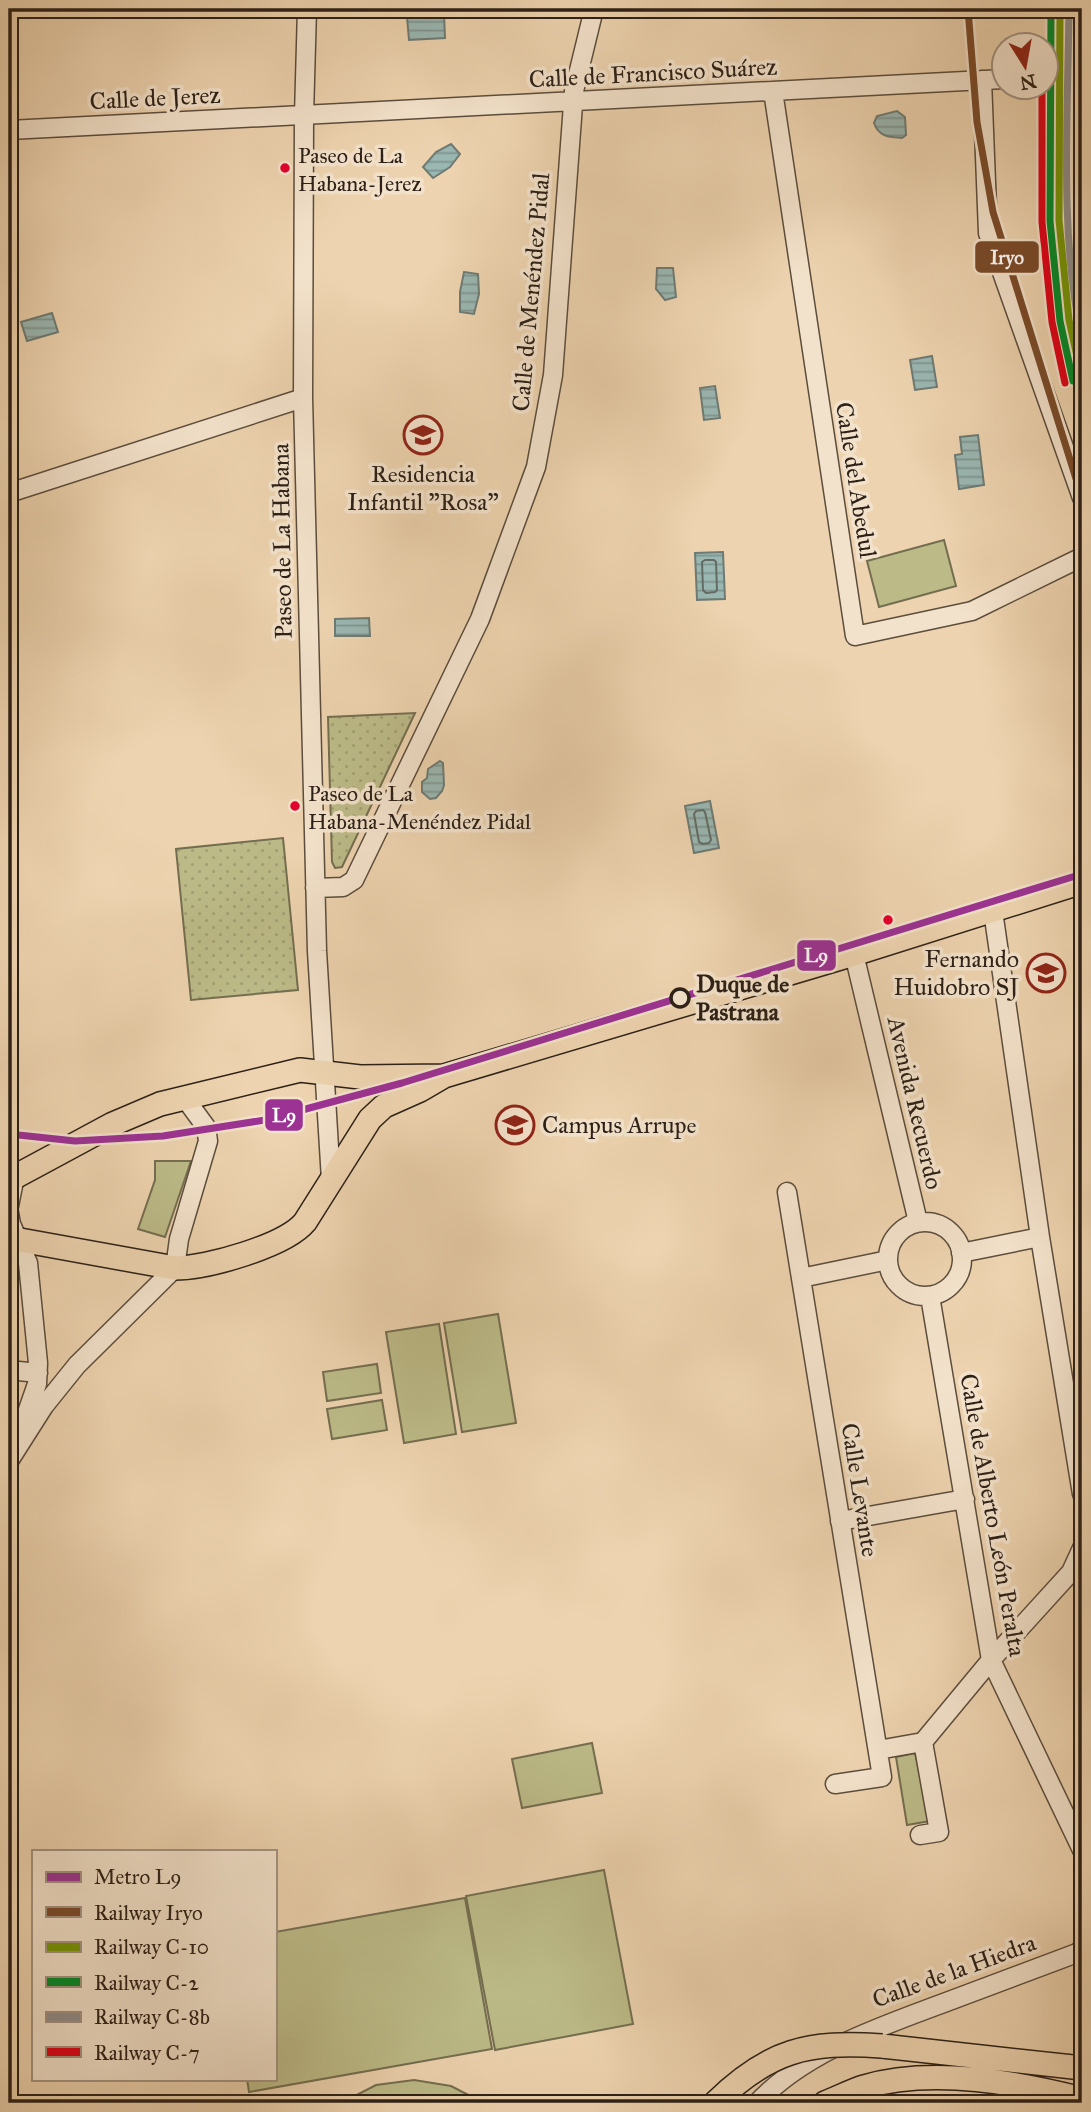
<svg xmlns="http://www.w3.org/2000/svg" width="1091" height="2112" viewBox="0 0 1091 2112" font-family="'IM FELL Great Primer',serif">
<style>
.green{fill:#bcbb88;stroke:#746e50;stroke-width:2}
.garden{fill:url(#garden-dots);stroke:#746e50;stroke-width:2}
.water{fill:url(#water-rules);stroke:#6e7b74;stroke-width:2}
.lines{fill:none;stroke-linecap:round;stroke-linejoin:round}
.shore{stroke:#636c64;stroke-width:2}
.minor-casing{stroke:#5c4d3d;stroke-width:21}
.major-casing{stroke:#2c2017;stroke-width:26}
.minor{stroke:#f3e2cb;stroke-width:18}
.major{stroke:#edd3af;stroke-width:23}
.major-bridge-casing{stroke:#2c2017;stroke-width:26;stroke-linecap:butt}
.major-bridge{stroke:#edd3af;stroke-width:23}
.rail-1-casing{stroke:#f3e2cb;stroke-width:12}
.rail-2-casing{stroke:#f3e2cb;stroke-width:12}
.rail-3-casing{stroke:#f3e2cb;stroke-width:12}
.rail-4-casing{stroke:#f3e2cb;stroke-width:12}
.rail-5-casing{stroke:#f3e2cb;stroke-width:12}
.rail-1{stroke:#7a4b2a;stroke-width:7}
.rail-2{stroke:#769606;stroke-width:7}
.rail-3{stroke:#008a29;stroke-width:7}
.rail-4{stroke:#8f8d8b;stroke-width:7}
.rail-5{stroke:#de0118;stroke-width:7}
.metro-1-casing{stroke:#f3e2cb;stroke-width:12}
.metro-1{stroke:#9c3293;stroke-width:7}
.bus-dot{fill:#e4002b;stroke:#f3e2cb;stroke-width:2.5}
.stop-dot{fill:#f3e2cb;stroke:#2c2017;stroke-width:3.5}
.labels{text-anchor:middle;dominant-baseline:central;stroke-width:7;stroke-linejoin:round;paint-order:stroke}
.bus-label{font-size:22px;fill:#2c2017;stroke:#f3e2cb;text-anchor:start}
.street-label{font-size:24px;fill:#2c2017;stroke:#f3e2cb}
.poi-label{font-size:24px;fill:#2c2017;stroke:#f3e2cb}
.stop-label{font-size:24px;font-weight:bold;fill:#2c2017;stroke:#f3e2cb;text-anchor:start}
.line-badge{stroke:#f3e2cb;stroke-width:2.5}
.badge-label{font-size:19px;text-anchor:middle;font-weight:bold;fill:#fff}
</style>
<defs>
<pattern id="garden-dots" width="8" height="8" patternUnits="userSpaceOnUse" patternTransform="scale(1.75)"><rect width="8" height="8" fill="#bcbb88"/><path d="M2 2h.1M6 6h.1" fill="none" stroke="#a2a075" stroke-width="1.8" stroke-linecap="round"/></pattern>
<pattern id="water-rules" width="6" height="5" patternUnits="userSpaceOnUse" patternTransform="scale(1.75)"><rect width="6" height="5" fill="#9ab7b2"/><path d="M0 2.5h6" fill="none" stroke="#7e9490"/></pattern>
</defs>
<rect width="100%" height="100%" fill="#edd3af"/>
<filter id="stains"><feTurbulence type="fractalNoise" baseFrequency=".00286" numOctaves="4"/><feColorMatrix values="0 0 0 0 .2 0 0 0 0 .09 0 0 0 0 .02 0 0 0 .5 -.17"/></filter>
<radialGradient id="worn" r=".72"><stop offset=".6" stop-color="#630" stop-opacity="0"/><stop offset="1" stop-color="#630" stop-opacity=".3"/></radialGradient>
<path class="green" d="M944,540L956,586L879,607L867,561Z
M155,1161H191L165,1237L138,1229L155,1180Z
M498,1314L516,1423L462,1432L444,1323Z
M439,1324L456,1434L404,1443L386,1332Z
M377,1364L381,1393L327,1401L323,1372Z
M382,1400L387,1430L332,1439L327,1409Z
M592,1743L602,1793L522,1808L512,1759Z
M915,1753L930,1821L907,1825L896,1757Z
M604,1870L633,2024L495,2050L466,1896Z
M465,1898L492,2049L249,2092L247,2079H275V1932Z
M414,2080L451,2086L484,2103H437L413,2100L391,2103H341L376,2085Z"/>
<path class="garden" d="M415,713L342,867L335,868L332,862L328,717Z
M283,838L298,990L191,1000L176,849Z"/>
<path class="water" d="M444,14L445,38L409,40L407,17Z
M897,111L905,117L906,135L902,138C889,137 879,137 874,123L877,116Z
M451,144L460,154L450,167L433,178L423,167L436,152Z
M657,268H673L676,297L665,300L656,289Z
M464,272L478,274L479,294L474,314L460,312V292Z
M52,313L58,332L27,341L21,322Z
M932,356L937,387L915,390L910,360Z
M715,386L720,418L704,420L700,388Z
M978,435L984,485L959,489L955,455L962,454L960,437Z
M723,552L725,599L697,600L695,553Z
M369,618L370,636H335V619Z
M440,761L443,763L444,785L442,791L436,798L430,799L422,792V782L427,778L428,769Z
M710,801L719,848L694,853L685,806Z"/>
<g class="lines">
<path class="shore" d="M714,560L716,562L717,590L715,592L706,593L703,590L702,562L705,560Z
M703,810L705,812L711,840L709,843L703,844L699,842L694,814L696,811Z"/>
<defs>
<path id="minor" d="M307,9L304,115L303,398L317,951L331,1180
M1046,77L1082,75
M982,80L988,233L1082,498
M773,91L855,636L972,611L1082,557
M9,130L1004,79
M9,493L303,398
M315,888L343,887L354,880L480,619L536,467L553,375L574,91L594,9
M993,911L1040,1237L1082,1494
M854,954L918,1222
M787,1192L882,1777L835,1784
M9,1206L15,1176
M9,1213L11,1224L28,1263L38,1363L37,1384L22,1427
M888 1259a37 37 0 1 1 74 0a37 37 0 1 1-74 0Z
M961,1253L1040,1237
M801,1278L888,1260
M930,1296L991,1660L1082,1850
M9,1370L38,1373
M9,1461L44,1406L77,1365L175,1268L179,1239L208,1141L206,1127L184,1097
M840,1521L965,1499
M923,1742L991,1660L1071,1572L1082,1548
M878,1750L923,1742
M920,1835L939,1832L923,1742
M757,2103C805,2052 877,2028 941,2004C986,1987 1032,1970 1077,1953L1082,1949"/>
<path id="major" d="M9,1180L113,1124L160,1104L300,1070L360,1077L444,1076L854,954L1082,882
M9,1238L175,1268C207,1268 285,1246 305,1222L370,1119L384,1106L420,1090L444,1076
M882,2046L1082,2068
M825,2103C838,2098 851,2091 864,2087C931,2067 1016,2082 1082,2099"/>
</defs>
<use href="#minor" class="minor-casing"/>
<use href="#major" class="major-casing"/>
<use href="#minor" class="minor"/>
<use href="#major" class="major"/>
<defs>
<path id="major-bridge" d="M715,2103C769,2050 808,2041 882,2046"/>
</defs>
<use href="#major-bridge" class="major-bridge-casing"/>
<use href="#major-bridge" class="major-bridge"/>
<defs>
<path id="rail-1" d="M968,9L977,122L993,212L1082,498"/>
<path id="rail-2" d="M1060,9L1059,220L1069,320L1082,379"/>
<path id="rail-3" d="M1051,9L1050,221L1060,321L1073,381"/>
<path id="rail-4" d="M1069,9C1068,115 1059,236 1082,339"/>
<path id="rail-5" d="M1042,88V222L1052,322L1065,383"/>
</defs>
<use href="#rail-1" class="rail-1-casing"/>
<use href="#rail-2" class="rail-2-casing"/>
<use href="#rail-3" class="rail-3-casing"/>
<use href="#rail-4" class="rail-4-casing"/>
<use href="#rail-5" class="rail-5-casing"/>
<use href="#rail-1" class="rail-1"/>
<use href="#rail-2" class="rail-2"/>
<use href="#rail-3" class="rail-3"/>
<use href="#rail-4" class="rail-4"/>
<use href="#rail-5" class="rail-5"/>
<defs>
<path id="metro-1" d="M9,1134L75,1141L163,1136L265,1120L402,1083L1082,874"/>
</defs>
<use href="#metro-1" class="metro-1-casing"/>
<use href="#metro-1" class="metro-1"/>
</g>
<defs>
<symbol id="school-ring" viewBox="-11 -11 22 22"><circle r="9.5" fill="#f3e2cb" stroke="#8f2418" stroke-width="1.5"/><path d="M0-5L7-2L0 1L-7-2ZM-4 1L0 2.5L4 1V4Q0 6-4 4Z" fill="#8f2418"/></symbol>
<symbol id="university-ring" viewBox="-11 -11 22 22"><circle r="9.5" fill="#f3e2cb" stroke="#8f2418" stroke-width="1.5"/><path d="M0-5L7-2L0 1L-7-2ZM-4 1L0 2.5L4 1V4Q0 6-4 4Z" fill="#8f2418"/></symbol>
</defs>
<g fill-rule="evenodd">
<use href="#school-ring" x="401" y="413" width="44" height="44"/>
<use href="#university-ring" x="1024" y="951" width="44" height="44"/>
<use href="#university-ring" x="493" y="1103" width="44" height="44"/>
</g>
<g class="bus-dot">
<circle cx="285" cy="168" r="6"/>
<circle cx="295" cy="806" r="6"/>
<circle cx="888" cy="920" r="6"/>
</g>
<circle class="stop-dot" cx="680" cy="998" r="9"/>
<g class="labels">
<g class="bus-label">
<text x="298" y="155">Paseo de La<tspan x="298" dy="28">Habana-Jerez</tspan></text>
<text x="308" y="793">Paseo de La<tspan x="308" dy="28">Habana-Menéndez Pidal</tspan></text>
</g>
<g class="street-label">
<text transform="translate(653 73) rotate(-3)">Calle de Francisco Suárez</text>
<text transform="translate(155 98) rotate(-3)">Calle de Jerez</text>
<text transform="translate(531 292) rotate(-85)">Calle de Menéndez Pidal</text>
<text transform="translate(856 480) rotate(81)">Calle del Abedul</text>
<text transform="translate(282 541) rotate(-91)">Paseo de La Habana</text>
<text transform="translate(915 1103) rotate(77)">Avenida Recuerdo</text>
<text transform="translate(860 1490) rotate(81)">Calle Levante</text>
<text transform="translate(993 1515) rotate(80)">Calle de Alberto León Peralta</text>
<text transform="translate(954 1971) rotate(-20)">Calle de la Hiedra</text>
</g>
<g class="poi-label">
<text x="423" y="474">Residencia<tspan x="423" dy="28">Infantil "Rosa"</tspan></text>
<text x="1019" y="959" text-anchor="end">Fernando<tspan x="1019" dy="28">Huidobro SJ</tspan></text>
<text x="542" y="1125" text-anchor="start">Campus Arrupe</text>
</g>
<g class="stop-label">
<text x="696" y="984">Duque de<tspan x="696" dy="28">Pastrana</tspan></text>
</g>
</g>
<g class="line-badge">
<rect x="974" y="240" width="66" height="34" rx="7" fill="#7a4b2a"/>
<rect x="796" y="939" width="41" height="33" rx="7" fill="#9c3293"/>
<rect x="264" y="1098" width="40" height="34" rx="7" fill="#9c3293"/>
</g>
<g class="badge-label">
<text x="1007" y="264">Iryo</text>
<text x="816" y="962">L9</text>
<text x="284" y="1122">L9</text>
</g>
<rect width="1091" height="2112" fill="none" stroke="#edd3af" stroke-width="35"/>
<rect x="10" y="10" width="1070" height="2091" fill="none" stroke="#2c2017" stroke-width="3.5"/>
<rect x="18" y="18" width="1056" height="2077" fill="none" stroke="#2c2017" stroke-width="2"/>
<rect x="32" y="1850" width="245" height="231" fill="#f3e2cb" stroke="#a39483" stroke-width="2"/>
<rect x="46" y="1872" width="35" height="10" fill="#9c3293" stroke="#a39483" stroke-width="2"/>
<text x="94" y="1884" font-size="21" fill="#2c2017">Metro L9</text>
<rect x="46" y="1907" width="35" height="10" fill="#7a4b2a" stroke="#a39483" stroke-width="2"/>
<text x="94" y="1920" font-size="21" fill="#2c2017">Railway Iryo</text>
<rect x="46" y="1942" width="35" height="10" fill="#769606" stroke="#a39483" stroke-width="2"/>
<text x="94" y="1954" font-size="21" fill="#2c2017">Railway C-10</text>
<rect x="46" y="1977" width="35" height="10" fill="#008a29" stroke="#a39483" stroke-width="2"/>
<text x="94" y="1990" font-size="21" fill="#2c2017">Railway C-2</text>
<rect x="46" y="2012" width="35" height="10" fill="#8f8d8b" stroke="#a39483" stroke-width="2"/>
<text x="94" y="2024" font-size="21" fill="#2c2017">Railway C-8b</text>
<rect x="46" y="2047" width="35" height="10" fill="#de0118" stroke="#a39483" stroke-width="2"/>
<text x="94" y="2060" font-size="21" fill="#2c2017">Railway C-7</text>
<g transform="translate(1025 66) rotate(169)"><circle r="33" fill="#f3e2cb" stroke="#a39483" stroke-width="2"/>
<path d="M0-5L12 26L0 18L-12 26Z" fill="#8f2418"/>
<text y="-10" font-size="19" font-weight="bold" text-anchor="middle" fill="#2c2017">N</text>
</g>
<rect width="100%" height="100%" filter="url(#stains)"/>
<rect width="100%" height="100%" fill="url(#worn)"/>
</svg>
